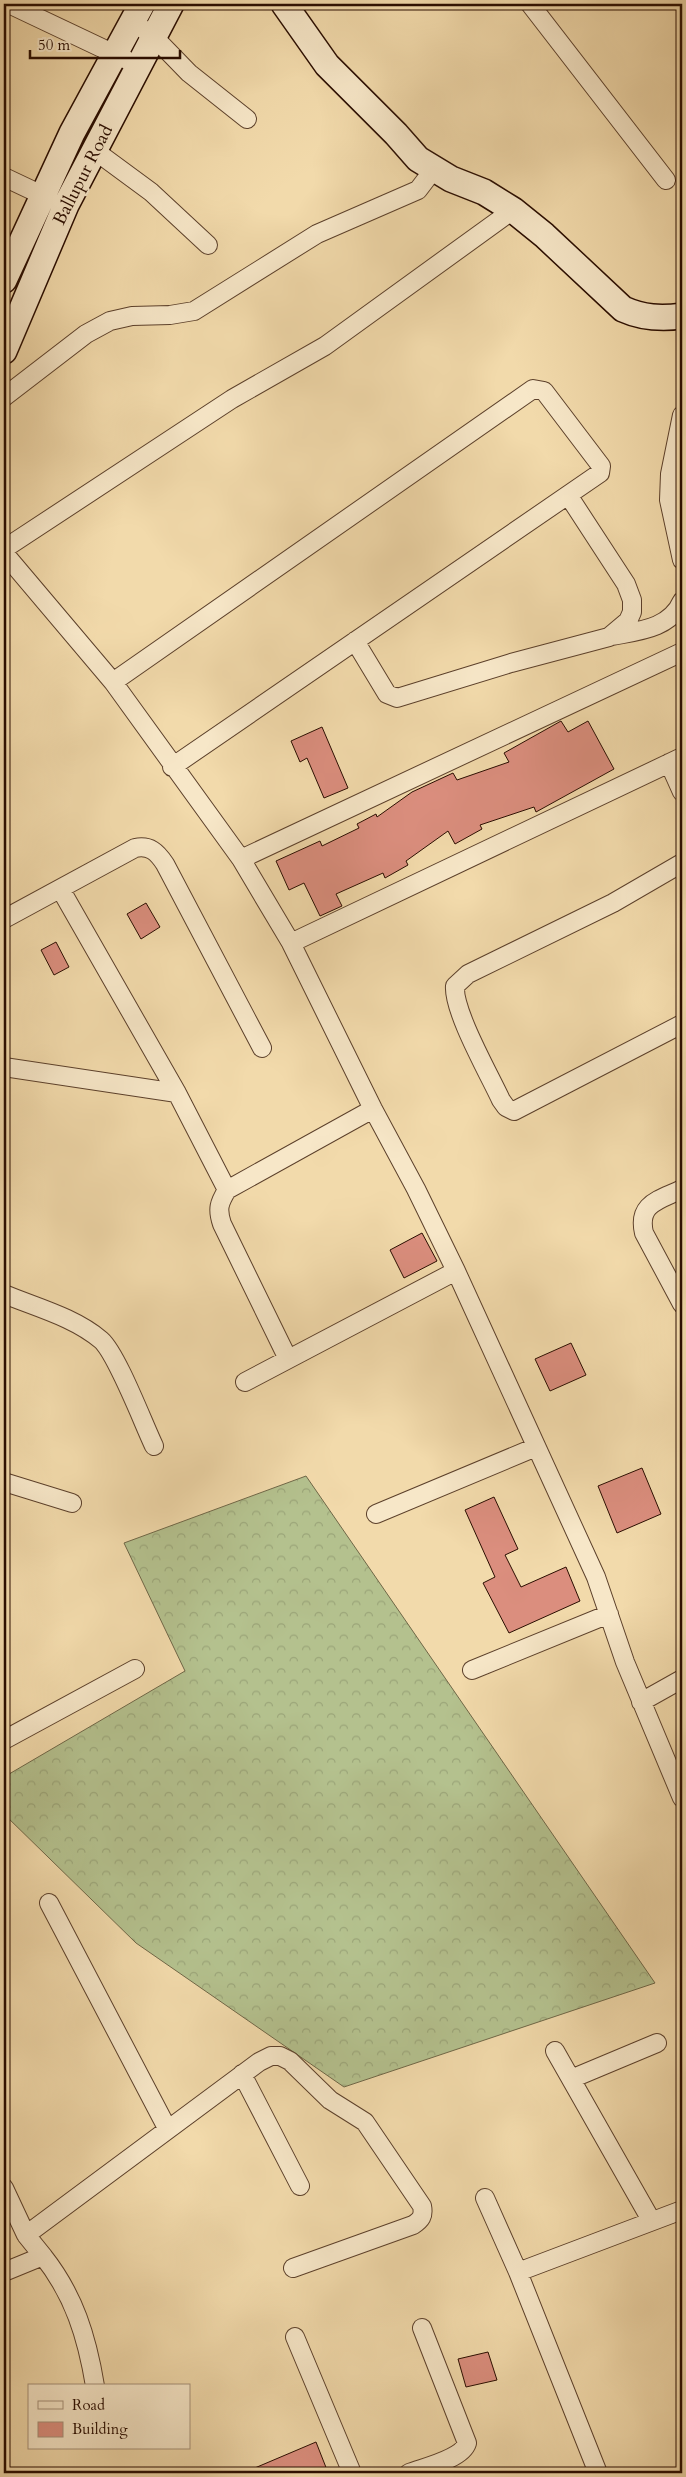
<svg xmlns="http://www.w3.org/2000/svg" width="686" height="2477" viewBox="0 0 686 2477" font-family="Cardo,serif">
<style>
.forest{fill:url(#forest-crowns);stroke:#6f6747}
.building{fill:#db8e7e;stroke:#2a0d00}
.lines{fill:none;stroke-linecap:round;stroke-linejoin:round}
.street-casing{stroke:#5c402b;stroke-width:20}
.secondary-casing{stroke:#2a0d00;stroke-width:28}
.street{stroke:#f7e7c8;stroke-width:18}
.secondary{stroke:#f7e7c8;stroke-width:25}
.labels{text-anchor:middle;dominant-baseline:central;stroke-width:4.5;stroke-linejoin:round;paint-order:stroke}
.street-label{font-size:18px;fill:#2a0d00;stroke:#f7e7c8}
</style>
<defs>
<pattern id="forest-crowns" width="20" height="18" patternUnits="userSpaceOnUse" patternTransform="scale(1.25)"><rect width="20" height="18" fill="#b4c18e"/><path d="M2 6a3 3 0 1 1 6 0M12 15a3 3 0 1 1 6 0" fill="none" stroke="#9ba579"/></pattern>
</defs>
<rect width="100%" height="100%" fill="#f2daab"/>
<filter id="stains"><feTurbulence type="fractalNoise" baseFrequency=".004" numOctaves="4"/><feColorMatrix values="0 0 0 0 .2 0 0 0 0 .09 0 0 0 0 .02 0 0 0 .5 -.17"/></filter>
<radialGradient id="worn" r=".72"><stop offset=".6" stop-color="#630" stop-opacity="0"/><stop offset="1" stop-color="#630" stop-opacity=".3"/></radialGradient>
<path class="forest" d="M306,1476L655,1983L344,2087L136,1943L4,1814V1777L185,1671L124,1543Z"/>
<path class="building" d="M561,721L568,732L588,721L614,769L536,812L534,807L480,825L482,829L455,844L448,831L406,861L408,865L385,878L383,873L336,894L342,906L320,916L304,883L289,890L276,861L320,841L322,846L359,828L357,824L376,814L377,817L412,792L453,773L457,780L509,762L504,753Z
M322,727L348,788L324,798L307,758L300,762L291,741Z
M146,903L160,927L141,939L127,914Z
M56,942L69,967L54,975L41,950Z
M422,1233L437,1261L404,1278L390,1250Z
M571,1343L586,1375L550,1391L535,1359Z
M642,1468L661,1514L617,1533L598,1486Z
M494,1497L518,1549L505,1555L521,1587L566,1567L580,1601L509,1633L483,1583L495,1577L465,1510Z
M488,2352L497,2380L466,2387L458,2359Z
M316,2442L327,2470L318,2473H243Z"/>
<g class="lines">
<defs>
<path id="street" d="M9,4L125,59
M530,4L666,180
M132,21L154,37L189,73L247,119
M94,150L151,192L208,245
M4,177L42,195
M4,397L86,334L110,321L132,316L170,315L194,311L317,234L418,190L434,169
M682,415L670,474L669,500L682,560
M4,549L232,399L325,346L513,210
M4,553L113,682L241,859L291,943L373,1109L416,1189L456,1271L596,1577L625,1662L682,1798
M612,636C638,631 670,629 682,601
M355,641L387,694L397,698L511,663L609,637L628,621L632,612V600L626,584L568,495
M113,682L533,389L544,391L601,466L600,473L172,767
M669,763L682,792
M241,859L682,652
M682,863L613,903L468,974L455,986C453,1011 489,1074 501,1100L506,1107L514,1111L682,1024
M61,890L177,1093L227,1190C219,1203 217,1209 222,1224L288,1359
M4,919L135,848C150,845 157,852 165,864L262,1048
M291,943L682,757
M4,1067L177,1093
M682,1189C660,1200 637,1203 644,1233L682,1304
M227,1190L373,1109
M4,1294C35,1307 74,1317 101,1340C117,1354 143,1423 154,1446
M245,1382L456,1271
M4,1482L72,1503
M376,1514L536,1447
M472,1670L609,1614
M641,1702L682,1679
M4,1740L135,1669
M49,1903L167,2128
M555,2051L651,2220
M242,2074L300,2186
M571,2079L657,2043
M4,2188L26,2235
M485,2198L518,2272L598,2473
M43,2256C74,2295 87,2337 95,2386
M4,2272L43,2256L26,2235L259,2062L271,2056H280L290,2061L330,2100L365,2122L422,2206C424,2216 421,2220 413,2225L293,2268
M518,2272L682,2210
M295,2337L352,2473
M409,2473C425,2467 462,2459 467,2443L422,2328"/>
<path id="secondary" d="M284,4L327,65L396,134L418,159L451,179L484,192L513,210L544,235L623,309C643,318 661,319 682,316
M4,280L72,133L142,4
M4,351L66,205L171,4"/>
</defs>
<use href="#street" class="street-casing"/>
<use href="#secondary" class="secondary-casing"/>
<use href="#street" class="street"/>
<use href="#secondary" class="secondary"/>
</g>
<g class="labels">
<g class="street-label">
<text transform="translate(83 175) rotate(-63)">Ballupur Road</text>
</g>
</g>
<rect width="686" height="2477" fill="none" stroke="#f2daab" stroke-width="20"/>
<rect x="5" y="5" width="676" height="2467" fill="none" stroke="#2a0d00" stroke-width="2.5"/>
<rect x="10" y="10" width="666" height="2457" fill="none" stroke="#2a0d00"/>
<rect x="28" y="2384" width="162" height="65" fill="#f7e7c8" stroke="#a59078"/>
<rect x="38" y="2401" width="25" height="8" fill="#f7e7c8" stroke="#a59078"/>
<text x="72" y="2410" font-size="15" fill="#2a0d00">Road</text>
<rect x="38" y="2422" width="25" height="15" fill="#db8e7e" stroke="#a59078"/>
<text x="72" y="2434" font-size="15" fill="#2a0d00">Building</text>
<path d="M30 50v8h150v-8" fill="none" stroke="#2a0d00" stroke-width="2.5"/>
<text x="38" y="50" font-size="15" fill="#2a0d00" stroke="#f7e7c8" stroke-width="4" paint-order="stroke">50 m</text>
<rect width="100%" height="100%" filter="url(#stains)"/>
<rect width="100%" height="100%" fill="url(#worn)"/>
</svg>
